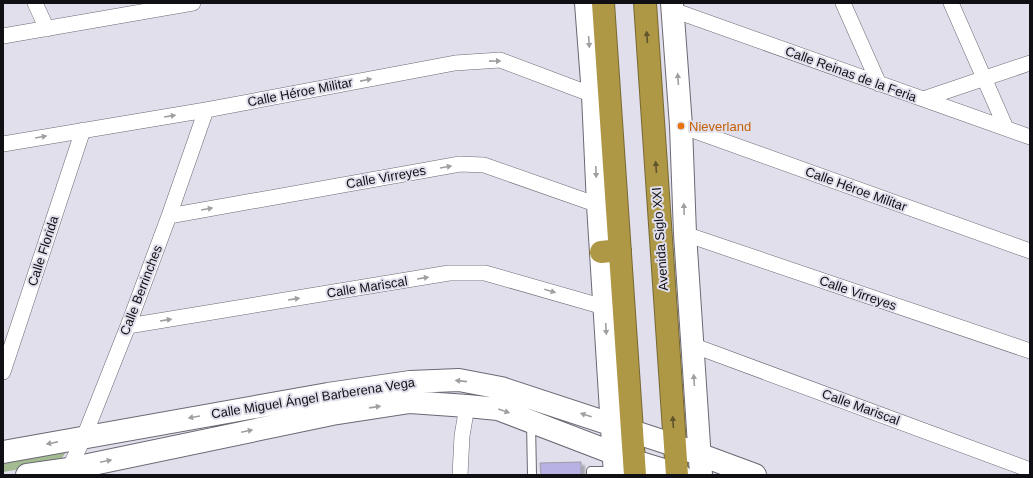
<svg xmlns="http://www.w3.org/2000/svg" width="1033" height="478" viewBox="0 0 1033 478" font-family="Helvetica,sans-serif">
<style>
.green{fill:#a3bb91}
.building{fill:#b7b2e3;stroke:#9c9ba6;filter:url(#shadow)}
.lines{fill:none;stroke-linecap:round;stroke-linejoin:round}
.lane-casing{stroke:#6a6974;stroke-width:10}
.street-casing{stroke:#6a6974;stroke-width:16}
.secondary-casing{stroke:#6a6974;stroke-width:24}
.highway-casing{stroke:#776834;stroke-width:24}
.lane{stroke:#fff;stroke-width:8}
.street{stroke:#fff;stroke-width:15}
.secondary{stroke:#fff;stroke-width:22}
.highway{stroke:#ae9745;stroke-width:22}
.oneway{fill:#5f542c}
.oneway2{fill:#9f9fa1}
.food-dot{fill:#e8710a;stroke:#e0dfeb;stroke-width:1.5}
.labels{text-anchor:middle;dominant-baseline:central;stroke-width:4;stroke-linejoin:round;paint-order:stroke}
.street-label{font-size:13px;fill:#101014;stroke:#e0dfeb}
.food-label{font-size:13px;fill:#c56008;stroke:#e0dfeb;text-anchor:start}
</style>
<defs>
<filter id="shadow"><feDropShadow dx="3.5" dy="3.5" stdDeviation="1" flood-color="#0004"/></filter>
</defs>
<rect width="100%" height="100%" fill="#e0dfeb"/>
<path class="green" d="M66,452L59,462L3,472V463Z"/>
<path class="building" d="M581,462V475H541L540,463Z"/>
<g class="lines">
<defs>
<path id="lane" d="M531,423L532,475
M591,475V471H614"/>
<path id="street" d="M35,3L47,29
M843,3L879,84
M951,3L1006,128
M673,10L1030,137
M3,36L193,3
M923,99L1030,63
M681,126L1030,251
M3,144L206,110L455,63L500,60L593,95
M169,216L460,164L484,165L598,205
M685,234L1030,351
M128,326L449,273H485L604,307
M692,345L1030,470
M3,372L83,130
M70,475L69,469L84,437L128,326L169,216L206,110
M460,475L462,436L467,406"/>
<path id="secondary" d="M586,3L593,95L598,205L615,475
M672,3L681,126L685,234L701,475
M3,452L328,394L410,382L459,380L501,388L674,445L755,475
M27,475L69,469L332,414L410,402L467,406L498,409L634,461L680,475"/>
<path id="highway" d="M603,3L635,475
M645,3L677,475
M601,252L620,250"/>
</defs>
<use href="#lane" class="lane-casing"/>
<use href="#street" class="street-casing"/>
<use href="#secondary" class="secondary-casing"/>
<use href="#highway" class="highway-casing"/>
<use href="#lane" class="lane"/>
<use href="#street" class="street"/>
<use href="#secondary" class="secondary"/>
<use href="#highway" class="highway"/>
</g>
<defs><path id="oneway-solid" d="M-6-.8H1V-3.2L6.5 0L1 3.2V.8H-6Z"/></defs>
<g class="oneway">
<use href="#oneway-solid" transform="translate(647 37) rotate(-94)"/>
<use href="#oneway-solid" transform="translate(656 167) rotate(-94)"/>
<use href="#oneway-solid" transform="translate(673 422) rotate(-94)"/>
</g>
<g class="oneway2">
<use href="#oneway-solid" transform="translate(589 42) rotate(86)"/>
<use href="#oneway-solid" transform="translate(495 61) rotate(-1)"/>
<use href="#oneway-solid" transform="translate(678 79) rotate(-94)"/>
<use href="#oneway-solid" transform="translate(366 80) rotate(-11)"/>
<use href="#oneway-solid" transform="translate(170 116) rotate(-9)"/>
<use href="#oneway-solid" transform="translate(41 137) rotate(-10)"/>
<use href="#oneway-solid" transform="translate(446 167) rotate(-10)"/>
<use href="#oneway-solid" transform="translate(596 172) rotate(88)"/>
<use href="#oneway-solid" transform="translate(207 209) rotate(-10)"/>
<use href="#oneway-solid" transform="translate(684 209) rotate(-92)"/>
<use href="#oneway-solid" transform="translate(423 278) rotate(-9)"/>
<use href="#oneway-solid" transform="translate(550 291) rotate(16)"/>
<use href="#oneway-solid" transform="translate(294 299) rotate(-9)"/>
<use href="#oneway-solid" transform="translate(166 320) rotate(-9)"/>
<use href="#oneway-solid" transform="translate(606 329) rotate(87)"/>
<use href="#oneway-solid" transform="translate(694 380) rotate(-94)"/>
<use href="#oneway-solid" transform="translate(461 381) rotate(-174)"/>
<use href="#oneway-solid" transform="translate(375 407) rotate(-8)"/>
<use href="#oneway-solid" transform="translate(504 411) rotate(19)"/>
<use href="#oneway-solid" transform="translate(586 415) rotate(-162)"/>
<use href="#oneway-solid" transform="translate(194 417) rotate(170)"/>
<use href="#oneway-solid" transform="translate(247 431) rotate(-12)"/>
<use href="#oneway-solid" transform="translate(52 443) rotate(169)"/>
<use href="#oneway-solid" transform="translate(106 461) rotate(-12)"/>
</g>
<circle class="food-dot" cx="681" cy="126" r="4"/>
<g class="labels">
<g class="street-label">
<text transform="translate(851 74) rotate(20)">Calle Reinas de la Feria</text>
<text transform="translate(300 92) rotate(-11)">Calle Héroe Militar</text>
<text transform="translate(386 177) rotate(-10)">Calle Virreyes</text>
<text transform="translate(856 189) rotate(20)">Calle Héroe Militar</text>
<text transform="translate(660 239) rotate(-94)">Avenida Siglo XXI</text>
<text transform="translate(43 251) rotate(-72)">Calle Florida</text>
<text transform="translate(367 287) rotate(-9)">Calle Mariscal</text>
<text transform="translate(141 290) rotate(-69)">Calle Berrinches</text>
<text transform="translate(858 293) rotate(19)">Calle Virreyes</text>
<text transform="translate(313 398) rotate(-9)">Calle Miguel Ángel Barberena Vega</text>
<text transform="translate(861 407) rotate(20)">Calle Mariscal</text>
</g>
<g class="food-label">
<text x="689" y="126">Nieverland</text>
</g>
</g>
<rect width="1033" height="478" fill="none" stroke="#101014" stroke-width="8"/>
</svg>
